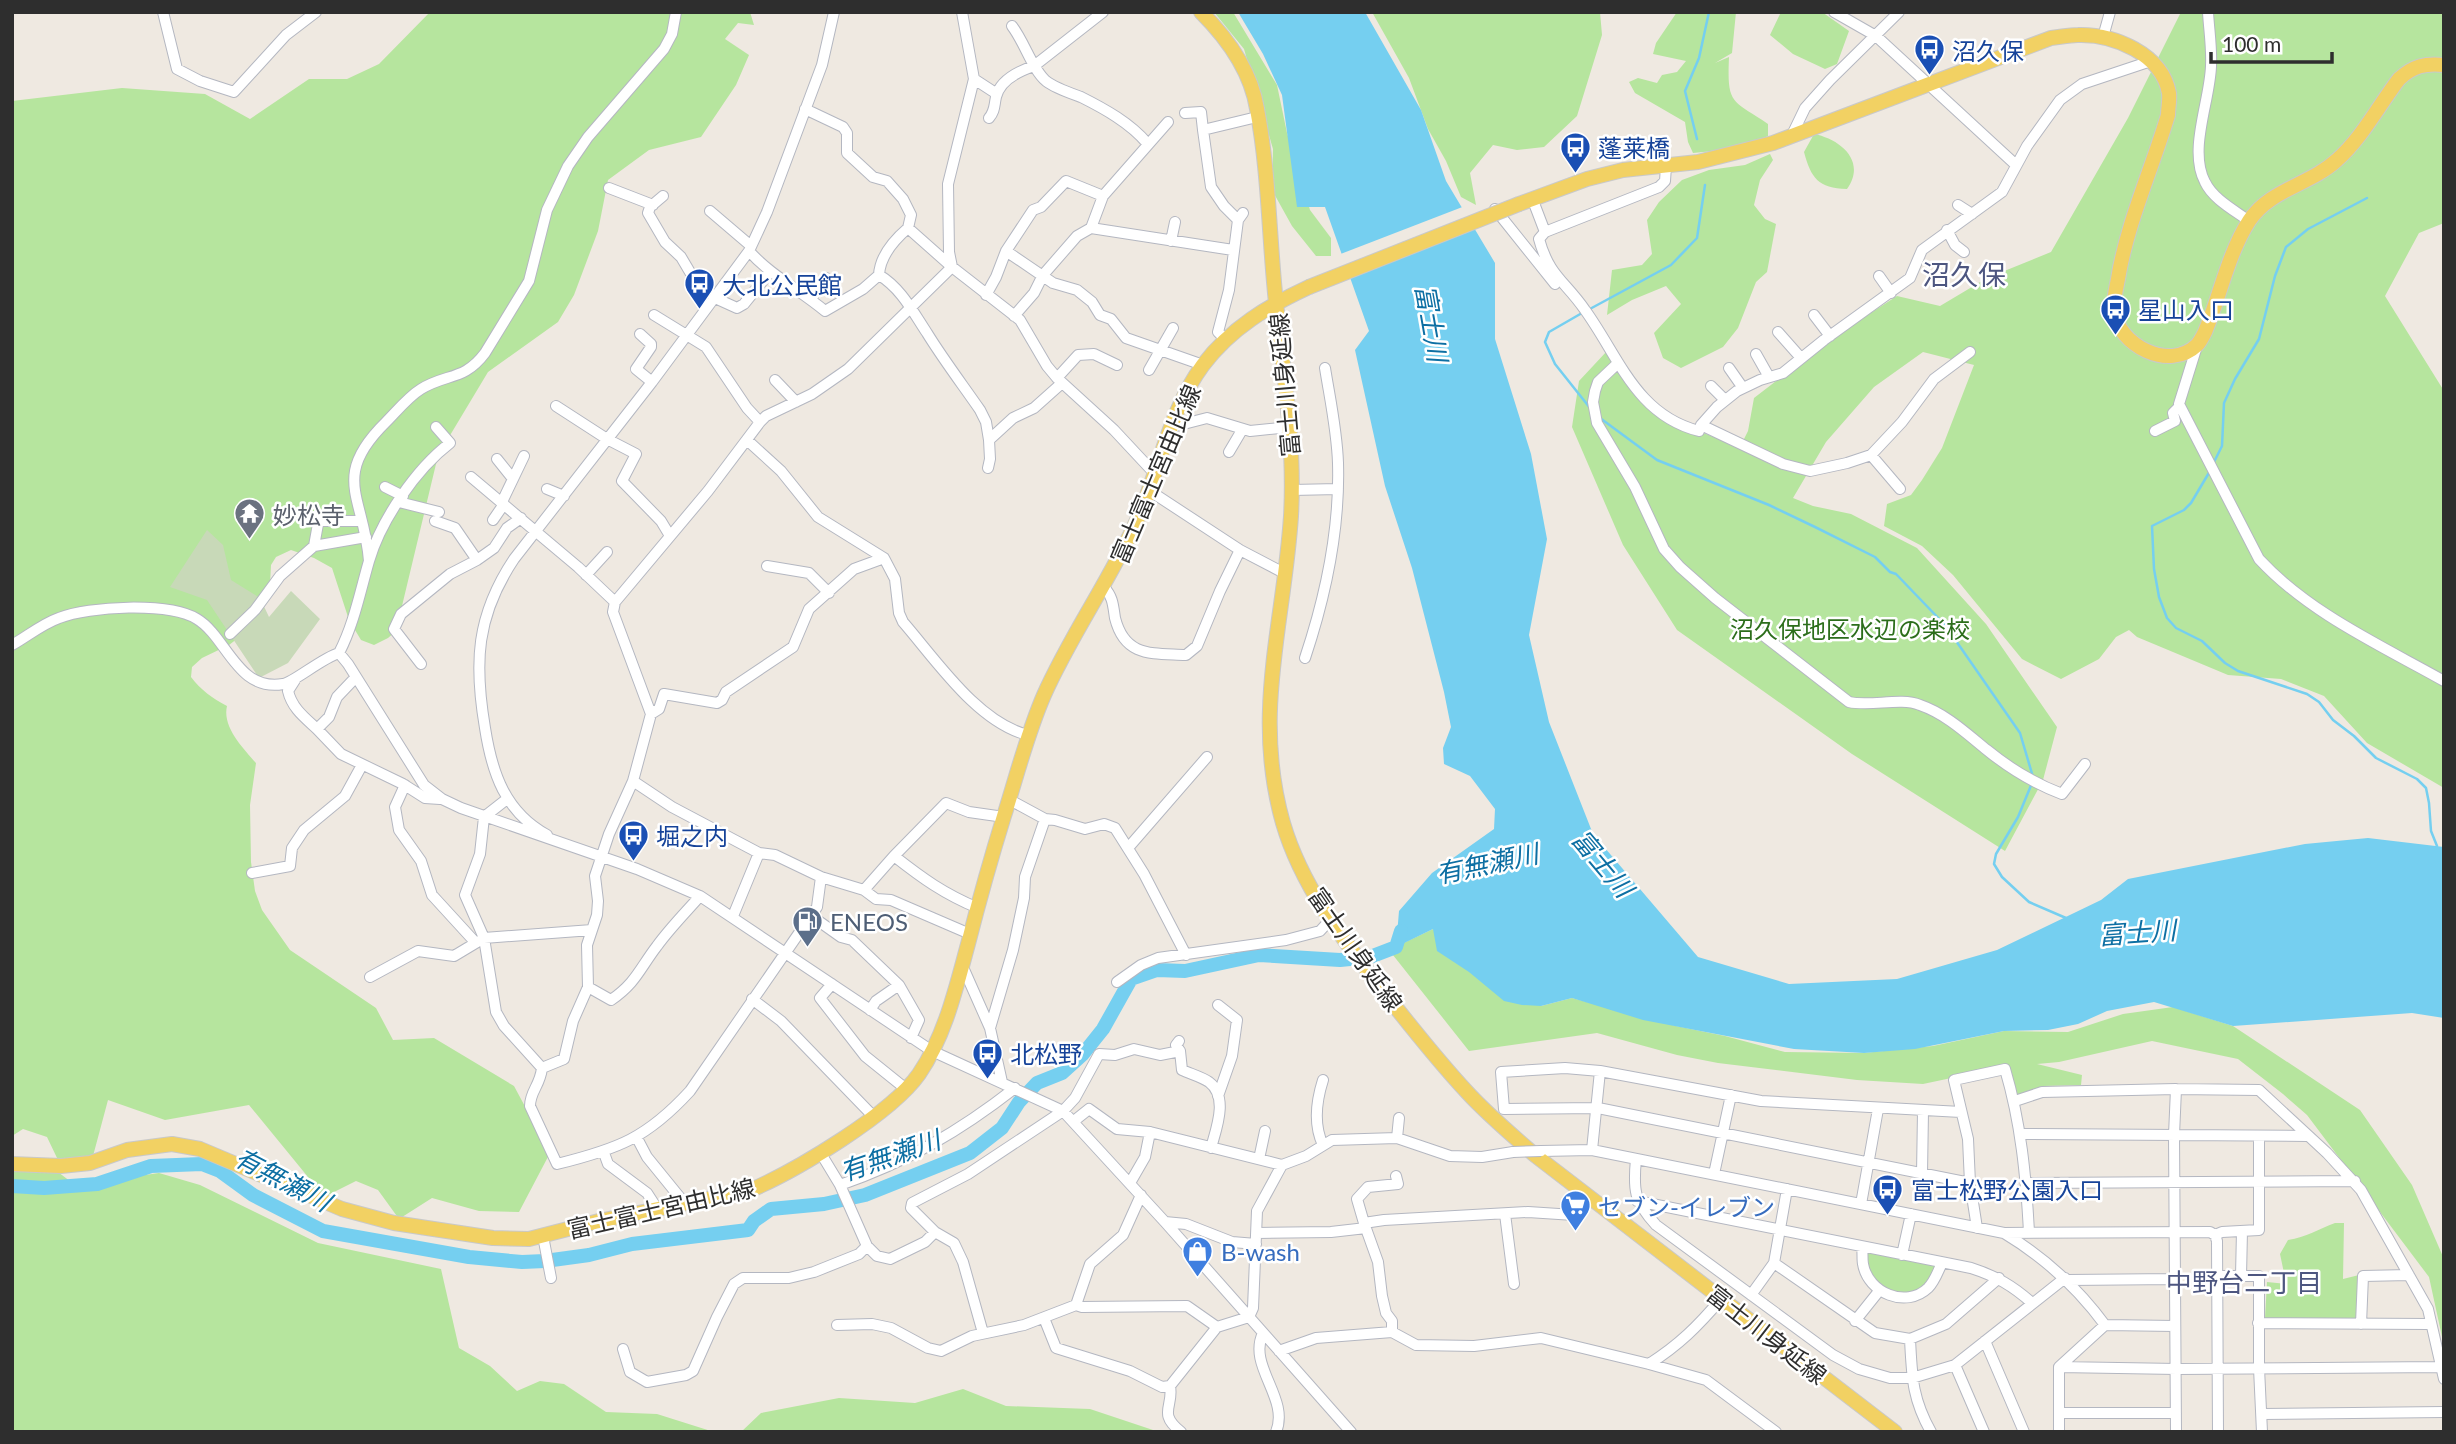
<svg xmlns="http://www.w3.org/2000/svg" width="2456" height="1444" viewBox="0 0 2456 1444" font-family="Lato,'Noto Sans JP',sans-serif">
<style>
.green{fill:#b6e59e}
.cemetery{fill:#c8d9b8}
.water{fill:#75cff0}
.pier{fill:#efe9e1}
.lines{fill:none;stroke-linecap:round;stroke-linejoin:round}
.stream{stroke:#75cff0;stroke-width:2.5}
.river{stroke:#75cff0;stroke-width:14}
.minor-casing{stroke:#b4b7c1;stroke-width:12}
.major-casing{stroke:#c9c9c9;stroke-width:16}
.minor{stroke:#fff;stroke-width:10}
.major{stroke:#f2d163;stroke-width:14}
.minor-bridge-casing{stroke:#b4b7c1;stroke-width:12;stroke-linecap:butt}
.major-bridge-casing{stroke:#c9c9c9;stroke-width:16;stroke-linecap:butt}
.minor-bridge{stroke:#fff;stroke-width:10}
.major-bridge{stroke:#f2d163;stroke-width:14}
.labels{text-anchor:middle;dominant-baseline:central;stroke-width:5;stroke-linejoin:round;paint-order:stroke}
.transit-label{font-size:24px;fill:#164399;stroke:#fff;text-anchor:start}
.street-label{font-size:24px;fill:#2e2e2e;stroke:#fff}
.worship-label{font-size:24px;fill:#5b616d;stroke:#fff;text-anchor:start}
.park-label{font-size:24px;fill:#2c6e1b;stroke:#fff}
.service-label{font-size:24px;fill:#4e5e75;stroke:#fff;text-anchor:start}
.shop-label{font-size:24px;fill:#366cbe;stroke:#fff;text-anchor:start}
.water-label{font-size:26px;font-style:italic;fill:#0d6fa3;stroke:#fff}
.neighbourhood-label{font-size:26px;fill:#4d5680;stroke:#fff}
.quarter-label{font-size:28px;fill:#4d5680;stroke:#fff}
</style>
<rect width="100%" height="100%" fill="#efe9e1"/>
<path class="green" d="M430,12H750L754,25L738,23L725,39L749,55L736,85L701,137L649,150L608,180L598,231L574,295L558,322L488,372L446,442L436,464L396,631L388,638L374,645L361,640L349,620L332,568L314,558L291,550L276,557L271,565L270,584L251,628L229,645L202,658L192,667L191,677C201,690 212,698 227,706C222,727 243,748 256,763L250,805L251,862L255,891L262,910L290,950L376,1008L393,1040L434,1038L514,1086L550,1153L519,1212L479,1211L432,1198L399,1219L378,1190L356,1181L324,1197L306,1189L308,1177L249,1105L165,1120L108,1100L93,1156L58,1160L47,1137L23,1129L12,1136V101L122,88L205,94L250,119L309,79H347L379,64Z
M1214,12H1233L1277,85L1287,133L1310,210L1331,238V256H1316L1292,226L1272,190L1273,149L1244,49Z
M1372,12H1600L1602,35L1577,116L1544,147L1517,150L1493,145L1470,173L1476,205L1461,197L1446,161L1428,129L1409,78Z
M1677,12H1736L1732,53L1715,63L1729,57C1727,105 1731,99 1768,124V136L1743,148L1693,153L1688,142L1685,122L1635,93L1629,82L1638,78L1657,83L1662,75L1677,72L1686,61L1653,54L1656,43Z
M1781,12H1822L1849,31L1837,64L1825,69L1793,54L1770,35Z
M2181,12H2444V223L2419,233L2385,296L2444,391V788L2367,743L2324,696L2281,679L2228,675L2137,637L2129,630L2116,637L2099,659L2061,679L2022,659L1953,575L1922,546L1884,526L1887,504L1911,495L1922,480L1942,448L1974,365L1923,352L1874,387L1826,442L1793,498L1813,506L1851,514L1917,548L1986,624L2057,727L2043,780L2005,851L1852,754L1677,630L1623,545L1572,427L1579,381L1607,351L1669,420L1740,447L1748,431L1754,398L1832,338L1897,296L1940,306L1987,278L2051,252L2128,118Z
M1814,134C1840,139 1867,161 1847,189C1818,188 1811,178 1804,152Z
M1770,154L1773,160L1760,180L1754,205L1765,219L1776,224L1767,272L1756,282L1738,328L1723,347L1681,368L1663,358L1654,333L1681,304L1666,286L1632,300L1607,315L1612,270L1642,265L1652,254L1647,220L1659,202L1682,180L1709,170L1745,165Z
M1433,929L1541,1006L1572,998L1676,1026L1725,1036L1785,1052L1864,1053L1933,1046L2004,1031L2068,1032L2123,1014L2173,1007L2233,1026L2360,1110L2412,1185L2444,1259V1346L2429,1277L2307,1115L2283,1094L2238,1059L2152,1041L2059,1062L2037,1064L2082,1075L2081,1085L2043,1086L2016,1097L2008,1066L1923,1084L1857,1080L1718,1063L1677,1055L1597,1033L1469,1051L1389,950Z
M12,1170L58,1172L75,1185L159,1173L200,1185L318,1243L441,1269L459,1348L490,1366L517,1391L540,1381L564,1384L606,1412L657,1414L714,1432H12Z
M2335,1223H2344L2343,1279L2359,1275L2358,1318H2265L2267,1282L2287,1284V1275L2284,1273L2280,1254L2288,1240C2306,1237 2319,1229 2335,1223Z
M1866,1250L1937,1265L1931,1280L1909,1296L1880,1288L1867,1266Z
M963,1389L1006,1406L1090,1409L1159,1432H741L761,1413L839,1398L915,1403Z"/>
<path class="cemetery" d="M207,530L223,545L231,580L260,598L269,617L291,591L320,619L288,663L259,678L207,600L170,587Z"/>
<path class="water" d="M1238,12H1365L1421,110L1446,181L1495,263V339L1531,454L1547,539L1529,635L1549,722L1593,834L1698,957L1789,984L1897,979L1997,950L2101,900L2128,879L2305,844L2368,838L2444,847V1018L2412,1013L2233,1026L2154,1002L2107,1011L2078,1024L2048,1030L2004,1031L1915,1049L1864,1053L1794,1049L1643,1020L1572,998L1541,1006L1522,1005L1504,1001L1469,972L1437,951L1433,929L1396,947L1399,911L1432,873L1494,829L1495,809L1470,776L1444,764L1443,748L1451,727L1444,692L1412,568L1385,486L1355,350L1369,331L1325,207H1297L1282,95L1263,54Z"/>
<path class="pier" d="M1465,206L1474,221L1345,273L1338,255Z"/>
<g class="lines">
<path class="stream" d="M1697,139L1685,91L1699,58L1709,12
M1588,310L1671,265L1697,238L1705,185
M1582,313L1549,332L1545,342L1555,364L1590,408
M1600,418L1657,460L1769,505L1815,527L1875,557L1890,572L1896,574L1945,625L2020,733L2033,777
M2214,462L2222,446L2224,403L2235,379L2259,339L2275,276L2286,247L2308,229L2367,198
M2210,471L2191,503L2184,510L2152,526L2154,569L2159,597L2167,618L2176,628L2202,641L2225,663L2238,671L2307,694L2319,702L2333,720L2354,736L2376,758L2417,779L2426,788L2429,803L2431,831L2437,846
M2032,783L2018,817L1996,854L1994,864L2002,877L2029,902L2066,918"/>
<path class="river" d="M12,1186L44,1188L97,1184L151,1166L202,1164L220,1171L253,1195L323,1231L469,1257L522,1262L545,1261L589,1255L632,1244L748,1230L754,1221L771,1209L824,1204L865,1195L970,1153L1002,1128L1019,1102L1037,1083L1062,1073L1083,1054L1103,1029L1131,979L1157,970L1185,971L1259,955L1340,960L1370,957L1396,947L1401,931"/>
<defs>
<path id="minor" d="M163,12L177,69L200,81L234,92L286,35L316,12
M962,12L974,79L948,184L949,252L952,267L1020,320L1047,366L1057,378L1114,430L1156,475
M1834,12L1876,36L2016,165
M2208,12C2209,30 2212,48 2211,66C2210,101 2188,150 2205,182C2213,199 2234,210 2249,221
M1012,26C1025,43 1032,69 1046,81C1055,88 1070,93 1081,97C1105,109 1130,123 1147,143
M2103,37L2110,12
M974,79L997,94
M805,109L843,127L847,133V153L873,177L887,181L903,199L911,215L908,228
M1185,113L1201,112L1203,130
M989,118C995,111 994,106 996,97C1000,80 1019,71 1034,66L1103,12
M1791,137L1805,108L1830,80L1899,12
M1666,166L1665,181L1659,187L1545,232L1539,239C1549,276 1565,281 1585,310C1619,357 1636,415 1699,431L1701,425L1717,407L1737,391L1760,380L1783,373L1824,340L1910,278L1922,250L2002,192L2027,146L2060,100L2082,84L2151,61
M609,188L653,205
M663,196L650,207L648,213L665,242L681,257L694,279L715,298L737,308L744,304L770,272
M1532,198L1545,232
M1958,205L1972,214
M1495,209L1555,284
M710,211L751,246
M1238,220L1224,206L1211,187L1203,130L1257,117
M1091,228L1103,196L1168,122
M1947,230L1955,245L1964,252
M1171,241L1175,222
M1006,251L1053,283L1077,290L1092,302L1100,315L1111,319L1126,338L1203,365
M879,275C901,288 913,312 927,333C943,359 962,384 980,410L986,422L989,440
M1879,276L1891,293
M986,295L996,277L1006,251L1033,210L1041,207L1066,181L1103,196
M811,299L826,278
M654,315L706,347L747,408L760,422
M1814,315L1830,336
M1014,316L1034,293L1043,275L1077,236L1091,228L1233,250
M1778,332L1801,358
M640,334L651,344V347L636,369L652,382
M1226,340L1218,332L1229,290L1238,220L1243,213
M2197,346L2179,404L2259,559C2309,613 2380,645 2444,681
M1756,354L1769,377
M1617,364L1598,382L1595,391L1593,402L1597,423L1635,487L1664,549L1680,567L1715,598L1849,702C1871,707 1900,697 1920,705C1946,714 1966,733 1987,750C2009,768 2036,784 2062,794L2085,764
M1729,368L1743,388
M1149,370L1173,328
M1057,378L1078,355L1094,354L1117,365
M775,380L796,402
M1711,386L1725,400
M556,406L607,439L636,454L622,481L661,521L670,536
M1701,425L1783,464L1810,471L1847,463L1871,455L1902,422L1934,379L1970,352
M1172,427L1207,418L1250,431L1290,427
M2155,431L2175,421L2173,413L2180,406
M747,440L781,471L818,517L884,558L895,579L899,613L903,622C936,660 978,723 1028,735
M1229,452L1242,430
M1871,455L1900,489
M497,459L513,479
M988,468L990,459L989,440L1013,418L1034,408L1062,383
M471,477L578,567L615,602
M385,487L403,496
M547,489L564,496
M1292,490L1338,489
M1150,491L1240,550L1284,573
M399,502L439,512
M502,502L524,456
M493,520L504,504
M435,521L455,528L477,560
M314,546L366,537
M369,561C364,496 330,477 386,422C397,411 408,397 421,389C447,373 464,381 485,353L529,281L547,210L568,166L588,137L664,49L672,34L676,12
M767,566L809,573L829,593
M586,575L607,552
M1104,587C1113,597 1113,605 1115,618C1125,658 1153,653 1186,655L1197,646L1220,591L1240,550
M230,634L255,610L280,576L314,546L318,524L321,521H362
M12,645C28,636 42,624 59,618C89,606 169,602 197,619C227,637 237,692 283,684C293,683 322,658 339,653L348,664L424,785L442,799L461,808L637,869L700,896L932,1051L1063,1111L1165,1222L1351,1432
M339,653C354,624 360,592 369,561C381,520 416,469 450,443L436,427
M1305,658C1326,595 1340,530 1338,463C1337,431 1330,399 1325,368
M421,664L394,629L401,614L450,574L477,560L494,548L507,528L521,518
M356,677L337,697L329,717L317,729L341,754L403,784L425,798L440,799
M295,680L288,691C292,708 304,717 317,729
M651,714L659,709L664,694L717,703L722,700L726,692L793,647L809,609L854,569L884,558
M633,781L672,807L759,853L775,855L821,877L864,890L876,899L891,900L970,934
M405,785L395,807L399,830L421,861L432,895L475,942
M507,799L484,817L480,854L465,895L484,938L496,1012L504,1026L542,1068C540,1086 530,1091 530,1106L557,1164C618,1149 647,1138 690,1091L817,907L821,877
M1010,800L1045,819L1055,820L1085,829L1104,824L1115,828L1144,874L1186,955
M547,835C505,812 492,773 485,728C474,663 476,616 514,559L652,382L749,251L767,212L822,65L834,12
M1128,848L1207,757
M894,856C922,878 944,894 978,908
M252,873L290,866L292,848L304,830L345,796L362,765
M864,890L894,856L946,803L969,812L1004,817
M810,915L841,937L852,940L899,985L919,1020L911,1038
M733,916L759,853
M962,965L990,1028L1002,1082
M370,977L418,951L454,956L484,938L592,930
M1117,982L1141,965L1158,958L1286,940L1320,931L1330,920
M832,984L820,998L865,1056L906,1089
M588,987L611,1000C636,983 640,968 657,946C670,928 686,912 700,896
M752,999L781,1021L873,1116
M1218,1005L1237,1020L1232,1056L1218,1096
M870,1010L876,1001L899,985
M990,1028L1013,950L1024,898L1025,877L1045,819
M1179,1041L1176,1045L1180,1051L1182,1070C1191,1074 1202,1077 1209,1082C1229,1097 1216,1129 1211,1148
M542,1068L564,1059L573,1021L588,987L587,945L597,915L598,901L595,876L609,834L633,781L651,714L613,612L615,602L708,491L760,422L766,416L812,394L848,369L952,267L908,228C894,240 880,256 879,275L863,289L825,311C800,290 770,275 749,251
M1323,1080C1316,1102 1313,1124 1323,1145
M2015,1101L2042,1092L2176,1089L2259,1090L2327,1153L2361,1190L2428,1309L2444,1379
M1961,1112L1761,1101L1600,1071L1565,1068L1501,1072L1504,1109L1598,1108L1970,1183
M1074,1121L1089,1109L1117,1129L1150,1132L1282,1165
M2021,1134L2308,1136
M637,1138L647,1157L686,1205
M1397,1138L1399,1118
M1592,1150L1600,1071
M1541,1151L1592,1150L2004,1233L2210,1232L2215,1235L2222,1232L2259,1230V1136
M604,1153L608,1164L647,1193L658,1210
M1259,1159L1265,1131
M1636,1159C1633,1190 1634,1201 1656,1225L1833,1355L1859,1369L1890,1378H1912L1955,1365L2065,1278
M1714,1174L1731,1095
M1922,1174L1923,1111
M1130,1183L1145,1157L1150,1132
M2026,1183L2355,1181
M840,1185C907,1162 960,1131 1015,1088
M1580,1190L1574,1215L1528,1212L1384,1220L1364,1223L1378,1262L1382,1296L1386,1313L1392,1321V1332L1416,1345L1474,1346L1541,1338L1649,1364L1706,1380L1776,1432
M1637,1201L1971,1268C1996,1276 2013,1286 2032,1303
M1861,1204L1878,1109
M1505,1214L1514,1284
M1165,1222L1186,1224L1232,1242L1256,1244
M1364,1223L1357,1199L1368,1187L1398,1184L1396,1176
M1977,1228L1970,1183L1968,1139L1954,1080L2005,1069C2021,1123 2026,1176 2029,1232
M935,1232L911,1208L912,1203L968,1174L1063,1111L1075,1098L1099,1054L1115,1055L1134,1049L1160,1055L1180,1051
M1257,1233L1331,1232L1366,1228
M2004,1233C2044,1257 2077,1287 2105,1325
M2215,1235L2217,1241L2218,1432
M543,1236L551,1278
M867,1246L877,1256L890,1259L925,1242L935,1232L954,1243L963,1262L983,1333
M1862,1247C1863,1252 1862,1259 1863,1264C1868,1293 1906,1309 1928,1288C1935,1281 1938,1271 1942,1263
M1902,1255L1911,1214
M1774,1263L1875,1333L1910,1339L1946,1324L1999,1278
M2217,1276H2259V1368L2262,1432
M2241,1276L2242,1231
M2068,1280L2175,1279
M1751,1295L1774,1263L1787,1189
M1076,1305L1090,1264L1123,1235L1141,1195
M1249,1317L1253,1308L1257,1211L1282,1165L1306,1156L1332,1140L1397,1138L1450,1156L1482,1157L1513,1152
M1044,1318L1056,1348L1130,1371L1162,1387L1170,1386C1174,1407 1157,1413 1181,1432
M1855,1321L1879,1291
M2258,1323L2430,1324
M2361,1324L2363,1276L2409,1275
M837,1325L872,1324L891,1328L928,1348L941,1351L972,1336L1024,1325L1076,1305L1082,1307L1187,1306L1217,1327
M1263,1333C1247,1366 1290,1398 1276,1432
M1910,1339C1912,1377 1912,1398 1931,1432
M1985,1341L2024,1432
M623,1349L630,1372L647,1382L686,1375L693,1371L717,1317L734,1284L743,1278H789L814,1272L859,1254L867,1246L840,1185L820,1152
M1279,1351L1316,1338L1392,1332
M1649,1364C1679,1345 1698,1326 1721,1299
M1955,1365L1984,1432
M2059,1367L2177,1369L2440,1367
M1170,1386L1217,1327L1249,1317
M2059,1413H2176
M2262,1414L2444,1412
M2059,1432V1367L2105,1325L2175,1326
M2176,1432L2174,1135L2176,1089"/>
<path id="major" d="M1201,12C1227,38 1251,71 1257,109C1269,172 1269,238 1276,303C1284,374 1295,445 1291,516C1284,624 1252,714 1283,823C1302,888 1345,942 1386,995C1412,1028 1438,1061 1467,1092C1488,1115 1512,1135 1536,1156L1895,1432
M1519,204L1587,179L1623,170L1698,162L1773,143L2051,38C2060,37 2070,35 2078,35C2114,34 2162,54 2169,93C2170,100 2168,108 2168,115C2152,169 2127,223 2118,279C2116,289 2113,301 2114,311C2118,345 2169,372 2197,345C2200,342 2203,336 2205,332C2220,296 2228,254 2249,221C2270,189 2310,185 2337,160C2362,138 2379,105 2399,79C2413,66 2425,63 2444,65
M12,1164L61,1166L90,1163L127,1150L172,1144L200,1149L342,1209L394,1223L493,1238L529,1239L599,1221L751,1190C797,1170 891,1114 919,1074C945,1036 956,988 968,944C979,901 991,858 1004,816C1017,775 1027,734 1044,695C1071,634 1111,579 1138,518C1160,468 1170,409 1203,365C1231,328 1268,306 1309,287"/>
</defs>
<use href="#minor" class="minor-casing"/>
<use href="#major" class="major-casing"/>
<use href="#minor" class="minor"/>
<use href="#major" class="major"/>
<defs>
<path id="minor-bridge" d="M1513,1152L1541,1151"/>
<path id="major-bridge" d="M1309,287L1519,204"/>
</defs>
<use href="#minor-bridge" class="minor-bridge-casing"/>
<use href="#major-bridge" class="major-bridge-casing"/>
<use href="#minor-bridge" class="minor-bridge"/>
<use href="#major-bridge" class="major-bridge"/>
</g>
<defs>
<symbol id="bus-pin" viewBox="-11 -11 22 30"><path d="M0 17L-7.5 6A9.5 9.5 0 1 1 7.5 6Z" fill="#1a4fb4" stroke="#fff"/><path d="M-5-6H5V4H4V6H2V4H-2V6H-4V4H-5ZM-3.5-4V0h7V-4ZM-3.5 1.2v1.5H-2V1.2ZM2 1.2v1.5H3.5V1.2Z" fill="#fff"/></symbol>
<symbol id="temple-pin" viewBox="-11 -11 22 30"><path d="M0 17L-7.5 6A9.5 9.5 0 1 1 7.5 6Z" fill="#6b7280" stroke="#fff"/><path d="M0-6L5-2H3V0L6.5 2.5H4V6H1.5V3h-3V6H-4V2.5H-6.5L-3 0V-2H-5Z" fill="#fff"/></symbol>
<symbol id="fuel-pin" viewBox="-11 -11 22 30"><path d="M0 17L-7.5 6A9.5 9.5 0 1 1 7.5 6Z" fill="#5c6f8a" stroke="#fff"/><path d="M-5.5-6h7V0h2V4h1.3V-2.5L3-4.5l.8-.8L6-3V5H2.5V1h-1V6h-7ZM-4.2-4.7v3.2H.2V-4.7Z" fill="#fff"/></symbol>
<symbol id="supermarket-pin" viewBox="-11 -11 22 30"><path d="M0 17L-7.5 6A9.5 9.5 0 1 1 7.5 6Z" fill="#3f7fe0" stroke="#fff"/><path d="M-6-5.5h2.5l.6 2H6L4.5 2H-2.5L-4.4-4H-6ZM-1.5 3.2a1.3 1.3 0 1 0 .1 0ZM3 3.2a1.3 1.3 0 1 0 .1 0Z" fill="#fff"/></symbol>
<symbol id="shop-pin" viewBox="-11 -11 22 30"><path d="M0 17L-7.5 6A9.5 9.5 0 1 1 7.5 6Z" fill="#3f7fe0" stroke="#fff"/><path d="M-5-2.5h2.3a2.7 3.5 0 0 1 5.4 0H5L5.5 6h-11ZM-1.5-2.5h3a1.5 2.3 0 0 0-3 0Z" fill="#fff"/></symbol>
</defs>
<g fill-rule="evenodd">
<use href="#bus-pin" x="1912" y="32" width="35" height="47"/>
<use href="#bus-pin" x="1558" y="130" width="35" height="47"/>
<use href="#bus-pin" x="682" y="266" width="35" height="47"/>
<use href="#bus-pin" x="2098" y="292" width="35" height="47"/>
<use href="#temple-pin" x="232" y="496" width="35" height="47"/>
<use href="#bus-pin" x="616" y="818" width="35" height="47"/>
<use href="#fuel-pin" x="790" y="904" width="35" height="47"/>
<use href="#bus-pin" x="970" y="1036" width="35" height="47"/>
<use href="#bus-pin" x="1870" y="1172" width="35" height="47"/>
<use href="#supermarket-pin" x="1558" y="1188" width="35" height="47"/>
<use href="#shop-pin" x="1180" y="1234" width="35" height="47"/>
</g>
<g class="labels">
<g class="transit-label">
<text x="1952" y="50">沼久保</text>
<text x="1598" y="147">蓬莱橋</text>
<text x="722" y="284">大北公民館</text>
<text x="2138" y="309">星山入口</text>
<text x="656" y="835">堀之内</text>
<text x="1010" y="1053">北松野</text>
<text x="1911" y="1189">富士松野公園入口</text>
</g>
<g class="street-label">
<text transform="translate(1284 385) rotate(-95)">富士川身延線</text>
<text transform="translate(1155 474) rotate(-67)">富士富士宮由比線</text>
<text transform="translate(1356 949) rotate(55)">富士川身延線</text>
<text transform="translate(661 1208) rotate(-13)">富士富士宮由比線</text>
<text transform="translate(1767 1334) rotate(38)">富士川身延線</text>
</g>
<g class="worship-label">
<text x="273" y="514">妙松寺</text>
</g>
<g class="park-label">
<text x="1850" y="628">沼久保地区水辺の楽校</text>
</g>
<g class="service-label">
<text x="830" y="921">ENEOS</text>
</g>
<g class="shop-label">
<text x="1598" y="1206">セブン-イレブン</text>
<text x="1221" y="1251">B-wash</text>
</g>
<g class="water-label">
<text transform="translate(1432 323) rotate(80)">富士川</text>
<text transform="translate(1487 863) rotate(-12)">有無瀬川</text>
<text transform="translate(1603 863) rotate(50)">富士川</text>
<text transform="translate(2137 932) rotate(-4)">富士川</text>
<text transform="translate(890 1155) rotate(-19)">有無瀬川</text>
<text transform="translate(283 1179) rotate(28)">有無瀬川</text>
</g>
<g class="neighbourhood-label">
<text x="2244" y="1282">中野台二丁目</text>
</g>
<g class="quarter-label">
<text x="1964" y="274">沼久保</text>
</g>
</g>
<rect width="2456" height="1444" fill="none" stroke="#2e2e2e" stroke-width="28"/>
<path d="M2211 52v10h121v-10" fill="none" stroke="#2e2e2e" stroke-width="3.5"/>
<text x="2222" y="52" font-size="21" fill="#2e2e2e" stroke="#ffffff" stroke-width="5" paint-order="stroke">100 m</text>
</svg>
